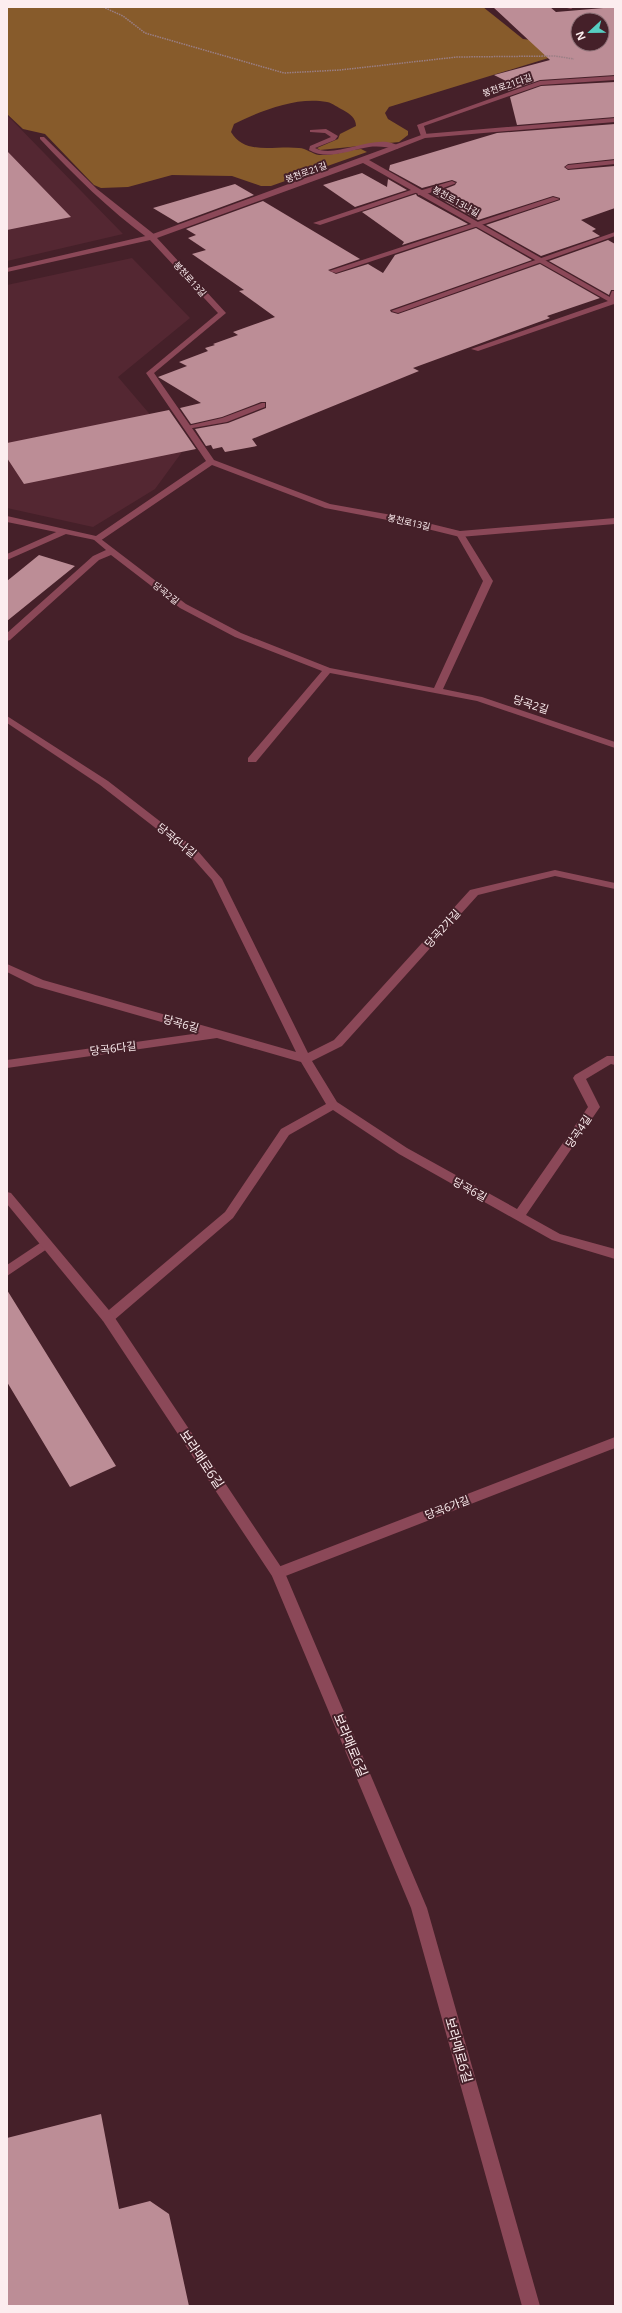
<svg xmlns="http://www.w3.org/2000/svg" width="622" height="2313" viewBox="0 0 622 2313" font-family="'Open Sans','Noto Sans KR',sans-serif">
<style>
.built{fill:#542732}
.forest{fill:#875b2b}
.building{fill:#bc8d96;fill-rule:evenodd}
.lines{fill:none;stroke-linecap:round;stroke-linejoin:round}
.path{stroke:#9a7f85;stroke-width:1.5;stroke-dasharray:1.5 1;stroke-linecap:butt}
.service{fill:#8b4858;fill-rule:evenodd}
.minor{fill:#8b4858;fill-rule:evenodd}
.labels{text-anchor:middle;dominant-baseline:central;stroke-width:4;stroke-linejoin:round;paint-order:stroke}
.far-street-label{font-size:9px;fill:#fcedef;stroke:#452029}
.street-label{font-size:11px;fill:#fcedef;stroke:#452029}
.near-street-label{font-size:13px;fill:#fcedef;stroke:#452029}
</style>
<rect width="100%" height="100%" fill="#452029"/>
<path class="built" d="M7,115L123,234L7,261Z
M132,258L190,318L118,377L182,452L155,489L93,527L7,508V285Z"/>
<path class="forest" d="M7,7H483L523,39L539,41L555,56L389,107L385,113L388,119L408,131V135L399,142L320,150L317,148L338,139L340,134L356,126C356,118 350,114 343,110C338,108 333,103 327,102C297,96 260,111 234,124L231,132C245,156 275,145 299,148C306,148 312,154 319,155C333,156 348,150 361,149L367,152L271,186H261L232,176L172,175L128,187L101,188L94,185L45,134L23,129L7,114Z"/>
<path class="building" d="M493,7H550L556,12L615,7V75L540,80L508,91L506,81L494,75L550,60ZM578,20H602V44H578Z
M615,82V117L517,125L510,97L541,86Z
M615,124V159L568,164L564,167L568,170L615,166V208L581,220L596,229L592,231L600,236L541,256L486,225L560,200V198L553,196L478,220L432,194L455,185L457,182L452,180L422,188L389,170L390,165L497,133Z
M7,151L71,217L7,230Z
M362,173L387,187L388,179L407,190L355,207L323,185Z
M235,184L254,195L178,223L153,208Z
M416,194L417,196L468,224L402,245L404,242L362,212Z
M263,201L360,259L328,270L336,274L368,264L383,273L395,255L476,228L532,260L390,310L391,312L398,314L540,264L600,298L547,316L550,318L413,368L419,371L252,439L257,446L225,452L222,447L213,449L211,445L206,446L195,429L228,423L266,408V402H261L222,417L191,424L180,408L201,403L158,377L187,366L179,362L208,351L205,348L215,345L213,344L238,335L233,332L275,317L239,291L244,290L192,254L206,250L188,238L196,235L186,229Z
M608,240L615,244V290H611L609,295L549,261Z
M169,410L196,449L24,484L7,458V443Z
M39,555L75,566L7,621V581Z
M7,1290L116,1466L70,1487L7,1382Z
M101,2114L119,2209L150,2201L169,2214L189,2306H7V2138Z"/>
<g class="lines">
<path class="path" d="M103,7L123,16L145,33L284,73L340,70L457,57L555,56L574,59"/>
<path class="service" d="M563,7H574L571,9Z
M615,76V80L541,85L424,126L427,136L424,138L421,136L417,125L540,81Z
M326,129L338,136L335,140L315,148C336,160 378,130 400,147L397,149C388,147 378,146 369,147C349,150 328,161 309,150L310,146L331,137L325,133L310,132V130Z
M40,137H44L97,189L155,235V239H149C109,210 74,175 40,139Z
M615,160V164L568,169L565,167L568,165Z
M452,181L456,183L454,184L424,195H418V192L320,225L313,223L414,189H418L419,191Z
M553,197L560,199L336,273L329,271Z
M615,232V236L398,313L391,311Z
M612,291H615L614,304L478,351L471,349L608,301Z
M262,403H265V407L227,422L187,429L183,427L222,418Z
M63,529L66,530V534L7,560V554Z
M460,531L464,534L493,581L443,689L482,697L615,742V748L477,701L330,673L256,762H248V758L322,671L235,637L180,608L111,555L99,560L10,640L7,641V633L93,556L106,550L93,539L97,536L186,604L241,633L330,668L434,688L483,581L456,534Z
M7,716L108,781L197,850L222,879L308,1053L334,1040L470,890L555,870L615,883V889L555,876L478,895L342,1046L312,1061L337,1102L407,1148L517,1209L588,1107L573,1078L575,1075L607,1056H615V1065L611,1064L586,1079L600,1107L526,1215L560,1234L615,1249V1259L552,1240L399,1154L333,1110L289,1135L233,1218L113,1321H103L102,1318L103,1315L225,1212L281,1129L326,1104L301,1062L217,1038L7,1068V1060L200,1033L35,986L7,972V964L43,980L296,1052L212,880L189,854L100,785L7,723Z
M46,1239L50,1241L52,1244L50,1247L7,1276V1265Z
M615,1437V1448L283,1577L278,1579L273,1577L271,1573L273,1569Z"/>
<path class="minor" d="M615,118V122L425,138L369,160L615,300V305L363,163L157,238L226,313L154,373L214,460L330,504L403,517L460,531L615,518V524L460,537L403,523L325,508L212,465L100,541L7,522V516L96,536L206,461L146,373L218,313L150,240L7,272V268L150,235L424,134Z
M7,1192L11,1193L113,1315L285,1573L427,1908L540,2306H522L411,1908L272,1576L103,1321L7,1204Z"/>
</g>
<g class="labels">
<g class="far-street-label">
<text transform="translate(507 85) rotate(-19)">봉천로21다길</text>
<text transform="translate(306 172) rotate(-20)">봉천로21길</text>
<text transform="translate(456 201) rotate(29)">봉천로13나길</text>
<text transform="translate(190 279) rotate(48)">봉천로13길</text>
<text transform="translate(409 522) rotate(13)">봉천로13길</text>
<text transform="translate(166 593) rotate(38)">당곡2길</text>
</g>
<g class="street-label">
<text transform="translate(531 704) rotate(18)">당곡2길</text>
<text transform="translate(177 840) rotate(39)">당곡6나길</text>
<text transform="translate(442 928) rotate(-48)">당곡2가길</text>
<text transform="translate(181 1023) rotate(16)">당곡6길</text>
<text transform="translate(113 1048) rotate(-7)">당곡6다길</text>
<text transform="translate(578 1131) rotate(-56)">당곡4길</text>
<text transform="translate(470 1189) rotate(29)">당곡6길</text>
<text transform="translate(447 1507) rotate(-21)">당곡6가길</text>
</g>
<g class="near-street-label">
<text transform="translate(202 1459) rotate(56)">보라매로6길</text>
<text transform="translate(351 1745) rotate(67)">보라매로6길</text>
<text transform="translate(459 2050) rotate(74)">보라매로6길</text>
</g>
</g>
<rect width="622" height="2313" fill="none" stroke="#fcedef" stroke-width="16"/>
<g transform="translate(590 32) rotate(248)"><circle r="19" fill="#452029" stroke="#8e7278"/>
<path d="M0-3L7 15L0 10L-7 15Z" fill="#57cec2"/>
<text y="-6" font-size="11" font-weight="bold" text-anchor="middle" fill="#fcedef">N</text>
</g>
</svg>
